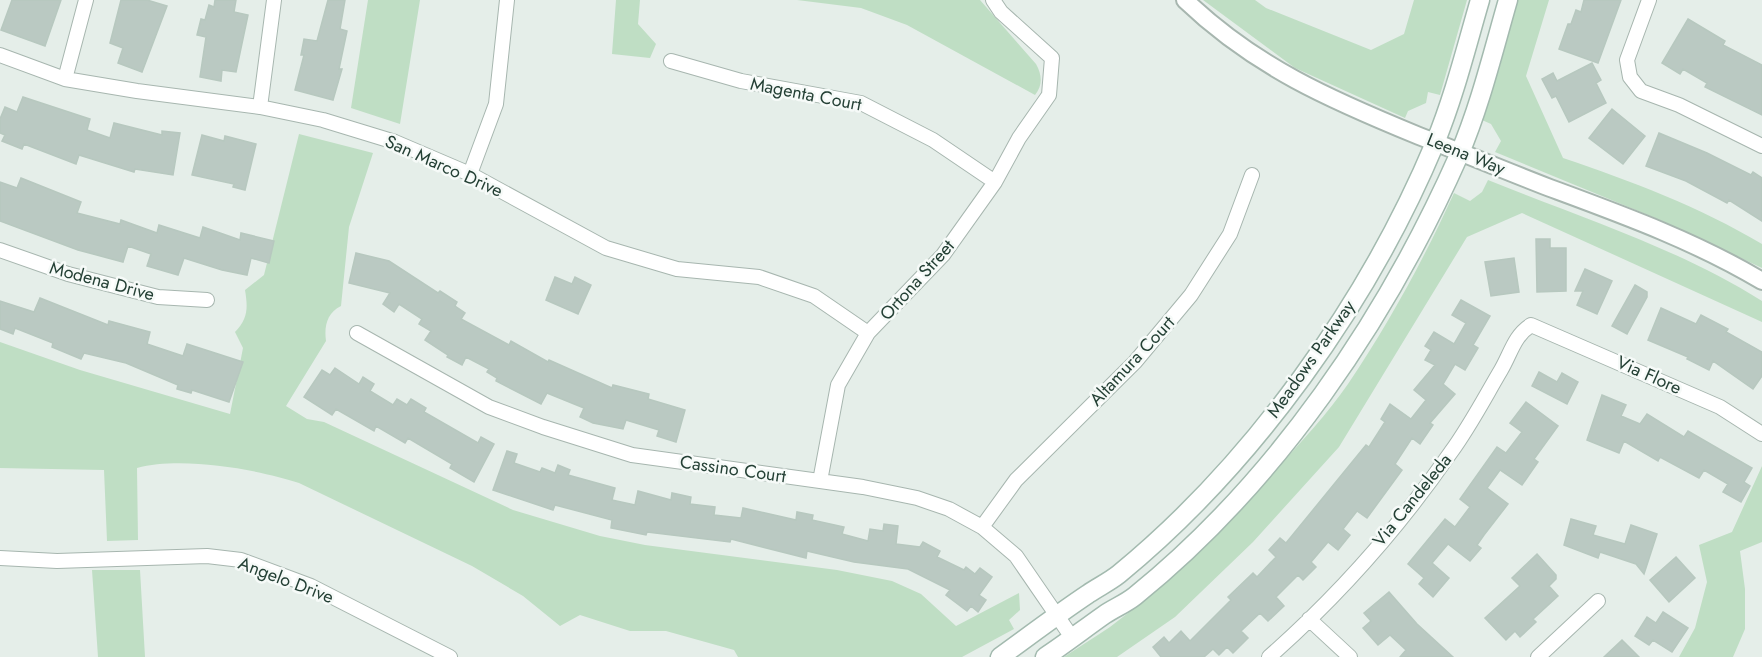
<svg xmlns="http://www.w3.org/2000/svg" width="1762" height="657" viewBox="0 0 1762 657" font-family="Jost,sans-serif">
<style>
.green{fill:#bfdec4}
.building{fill:#bac9c2;stroke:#b7c8bf;stroke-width:1.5}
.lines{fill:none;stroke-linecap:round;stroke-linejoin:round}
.minor-casing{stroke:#a7b6af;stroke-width:16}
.tertiary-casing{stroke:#a7b6af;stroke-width:20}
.secondary-casing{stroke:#a3baaf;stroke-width:21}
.minor{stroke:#fff;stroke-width:14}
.tertiary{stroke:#fff;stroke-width:16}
.secondary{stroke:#fff;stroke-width:18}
.labels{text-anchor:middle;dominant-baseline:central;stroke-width:5;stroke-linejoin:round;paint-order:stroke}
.street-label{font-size:18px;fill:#244035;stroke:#f6faf8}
</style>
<rect width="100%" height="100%" fill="#e5eee9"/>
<path class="green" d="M368,0H420L400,124L351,108Z
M616,0H640L638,24L656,44L650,58L612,54Z
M797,0H980L1036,64C1042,75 1043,85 1035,95L907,25L861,8Z
M1203,0H1255L1266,8L1371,50L1404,34L1414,0H1467L1440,95L1428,92L1426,103L1408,111L1405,118L1295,68Z
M1517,0H1549L1526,76L1563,158C1631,181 1700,207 1762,244V268L1660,220L1495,152L1501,141L1491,124L1482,120L1500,66Z
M299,134L373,153L349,227L341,306C327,313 324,326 326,341L286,406L307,419L324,422L513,510L600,536L645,545L837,570L892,581L921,594L956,626L1019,593L1020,610L1009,620L1014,629L962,657H738L734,650L666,631H630L580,615L560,626L523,596L472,566L299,483C256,469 182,456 137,468L138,540L107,541L104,470L0,468V342L80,370L230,414L243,348L235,332C248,319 248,308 245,290L264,275Z
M1488,180C1580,217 1678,248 1762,301V322L1522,213L1467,237L1339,447L1253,542L1175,617L1117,657H1064C1079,647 1095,637 1110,627C1172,581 1227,524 1278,467C1302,441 1328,413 1348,384C1389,323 1424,259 1454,193L1470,201L1482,192Z
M1762,466V542L1740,551L1745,589V629L1733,657H1679L1695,628L1707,582L1699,545L1732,532Z
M92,570H140L145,657H98Z"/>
<path class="building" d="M12,0H61L45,46L1,30Z
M121,0H147L167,6L142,72L118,63L123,48L110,43Z
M215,0H236L234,12L248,15L236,72L222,70L221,81L200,77L206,37L197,35L201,19L205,20L209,5L214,7Z
M328,0H345L340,29L347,31L339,69H342L333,100L295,90L304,55H301L304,39L317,41Z
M1584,0H1621L1598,63L1559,49L1568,24H1571L1576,10L1581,12Z
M1688,19L1725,41L1723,45L1762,65V115L1705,87L1707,83L1683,69L1680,74L1662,63Z
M1592,63L1601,80L1596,83L1606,103L1569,122L1556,96L1552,98L1542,79L1553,73L1557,81Z
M23,97L90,119L87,130L110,138L114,123L162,135V131L180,133L173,175L135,169L134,172L79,155L76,164L24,144L22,149L2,141L5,135L0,133V119L5,107L17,112Z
M1612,109L1645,136L1623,164L1589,138Z
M1659,133L1707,153L1751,175L1753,172L1762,178V221L1729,200L1727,203L1686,181L1646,166Z
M202,135L224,141L225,136L256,144L245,190L233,187L234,184L192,175Z
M21,178L81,202L77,213L120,224L121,220L157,233L159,225L200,238L203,227L240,240L241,233L274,241L269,263L251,258L247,275L222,270L184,258L178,275L147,266L151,254L128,246L123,262L78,250L0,221V182L17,188Z
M1536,239H1550V248H1566V291L1537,292Z
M356,253L389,261L438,293L440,291L457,302L455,306L465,313L461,319L509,345L511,341L548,362L549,360L612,388L613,385L649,394L648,399L685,410L676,442L657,436L659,430L626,420L623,429L593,423L580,417L584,408L547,393L541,404L496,381L497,378L487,372L489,369L466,357L462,365L447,357L448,355L425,340L431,331L419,324L422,319L399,304L394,312L383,304L390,293L349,283Z
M1514,258L1519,292L1491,296L1485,262Z
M1585,269L1612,281L1597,314L1577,305L1583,291H1575Z
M555,277L572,284L575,277L591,285L578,314L546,300Z
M1635,285L1647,292V297L1627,334L1612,326Z
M40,298L108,325L109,321L150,332L147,344L183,356L187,344L243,362L229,402L192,390L191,393L177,389L178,385L126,363L84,353L81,359L52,347L53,343L15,328L13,334L0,329V301L34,312Z
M1461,300L1490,316L1473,345L1478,348L1465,370L1455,364L1443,384L1455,394L1430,423L1433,425L1420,444L1412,438L1395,464L1402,470L1367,518L1357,511L1343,529L1350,535L1338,550L1328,542L1311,562L1316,567L1303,580L1298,575L1276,597L1284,606L1268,621L1260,613L1241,631L1248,638L1233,653L1227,647L1219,655L1213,649L1204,657H1161L1153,647L1164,637L1169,643L1181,631L1190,641L1231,600L1228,597L1253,573L1257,577L1276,557L1269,550L1280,538L1286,543L1366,445L1369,447L1385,422L1381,419L1390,404L1411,419L1426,400L1414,390L1435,365L1425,360L1431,350L1425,346L1434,332L1454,344L1466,323L1452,315Z
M1661,308L1696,324L1701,315L1728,329L1726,332L1762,352V376L1753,389L1713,361L1709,370L1687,359L1688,357L1648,340Z
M335,368L359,384L363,377L374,384L370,391L393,405L397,399L407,405L411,399L426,408L424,412L478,443L481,437L494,444L474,482L450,468L452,464L408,438L405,443L376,426L374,431L336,409L332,415L304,397L322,370L330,375Z
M1539,372L1557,382L1562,373L1578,382L1567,404L1532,386Z
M1602,395L1626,405L1621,416L1640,424L1647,414L1684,437L1688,431L1752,468L1744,482L1750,486L1741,502L1723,492L1728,484L1704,470L1699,478L1660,457L1658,461L1624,441L1619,453L1587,440Z
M1526,402L1558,426L1534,459L1538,462L1522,485L1500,470L1487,488L1508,504L1484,535L1477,545L1481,548L1470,561L1448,544L1432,563L1449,578L1433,597L1419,584L1424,578L1408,564L1445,519L1455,527L1470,507L1460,499L1497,447L1506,453L1522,432L1510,423Z
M507,451L517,454L514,463L540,472L542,468L555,473L558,465L570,470L568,475L615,488L612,500L635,505L638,491L671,500L672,493L691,497L690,504L715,507L714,515L741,518L743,508L796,520L797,512L813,515L812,520L844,527L842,534L868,541L870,529L883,531L884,524L898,526L896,544L920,547L923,542L940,551L937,557L964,570L966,567L975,574L980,568L992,577L979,595L986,600L978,612L971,606L967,611L946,595L950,590L908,569L854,562L807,551L806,558L731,539L730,542L647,532L646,535L611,528L612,520L555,505L553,510L493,490Z
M1571,519L1596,526L1593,535L1625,544L1631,525L1657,534L1644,574L1636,564L1600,552L1598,558L1564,545Z
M1537,554L1556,575V579L1549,586L1558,596L1533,619L1536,622L1520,637L1515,631L1506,640L1485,618L1520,586L1512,578Z
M1676,557L1695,578L1669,602L1650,580Z
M1389,592L1417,624L1453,657H1400L1406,650L1390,635L1378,645L1363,628L1371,621L1364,613Z
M1663,612L1688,628L1672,652L1653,640L1649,645L1635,636L1647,617L1656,623Z
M1622,640L1639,657H1604Z"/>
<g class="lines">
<defs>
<path id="minor" d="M1649,0L1627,60L1630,77L1641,91L1679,105L1762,146
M0,55L65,79L137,91L260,107L323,120L395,142L470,174L606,248L677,269L759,277L814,296L868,333
M671,61L741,81L861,103L933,140L995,182
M65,79L86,0
M260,107L274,0
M470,174L496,104L507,0
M0,250L68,274L158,297L207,300
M357,333L489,407L543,427L632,455L863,487L917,498L949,509L982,527L1016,556L1073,639
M820,481L838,385L868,333L943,255L995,182L1019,138L1049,95L1052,58L1001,12L993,0
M982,527L1016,480L1135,362L1191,295L1230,234L1252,175
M0,558L57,561L207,556L241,560L311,586L450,657
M1309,619L1350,657
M1269,657C1337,597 1400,526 1451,452C1470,426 1485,397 1501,370C1511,353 1514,336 1531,325L1720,407L1762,434
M1538,657L1598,601"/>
<path id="tertiary" d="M1185,0C1255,67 1331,100 1419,136C1463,153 1506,171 1550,188C1623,215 1695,241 1762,281"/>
<path id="secondary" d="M1000,657C1029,636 1058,614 1088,594C1098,587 1109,582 1119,574C1253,464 1368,303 1435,143C1454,97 1466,48 1480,0
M1045,657C1065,644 1084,629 1104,615C1114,608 1125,604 1135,596C1276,482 1386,320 1459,155C1480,106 1493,52 1508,0"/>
</defs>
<use href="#minor" class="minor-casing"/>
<use href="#tertiary" class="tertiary-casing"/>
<use href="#secondary" class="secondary-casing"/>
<use href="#minor" class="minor"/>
<use href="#tertiary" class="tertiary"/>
<use href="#secondary" class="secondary"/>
</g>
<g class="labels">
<g class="street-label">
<text transform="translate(806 94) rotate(11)">Magenta Court</text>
<text transform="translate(1466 154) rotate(22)">Leena Way</text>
<text transform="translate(444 166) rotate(24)">San Marco Drive</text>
<text transform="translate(917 280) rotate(-48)">Ortona Street</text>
<text transform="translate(102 281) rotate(15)">Modena Drive</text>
<text transform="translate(1311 359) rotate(-55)">Meadows Parkway</text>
<text transform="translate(1132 361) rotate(-47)">Altamura Court</text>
<text transform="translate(1649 375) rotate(24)">Via Flore</text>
<text transform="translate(733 469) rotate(8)">Cassino Court</text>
<text transform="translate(1412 500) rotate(-51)">Via Candeleda</text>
<text transform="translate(286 580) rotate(21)">Angelo Drive</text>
</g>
</g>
</svg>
